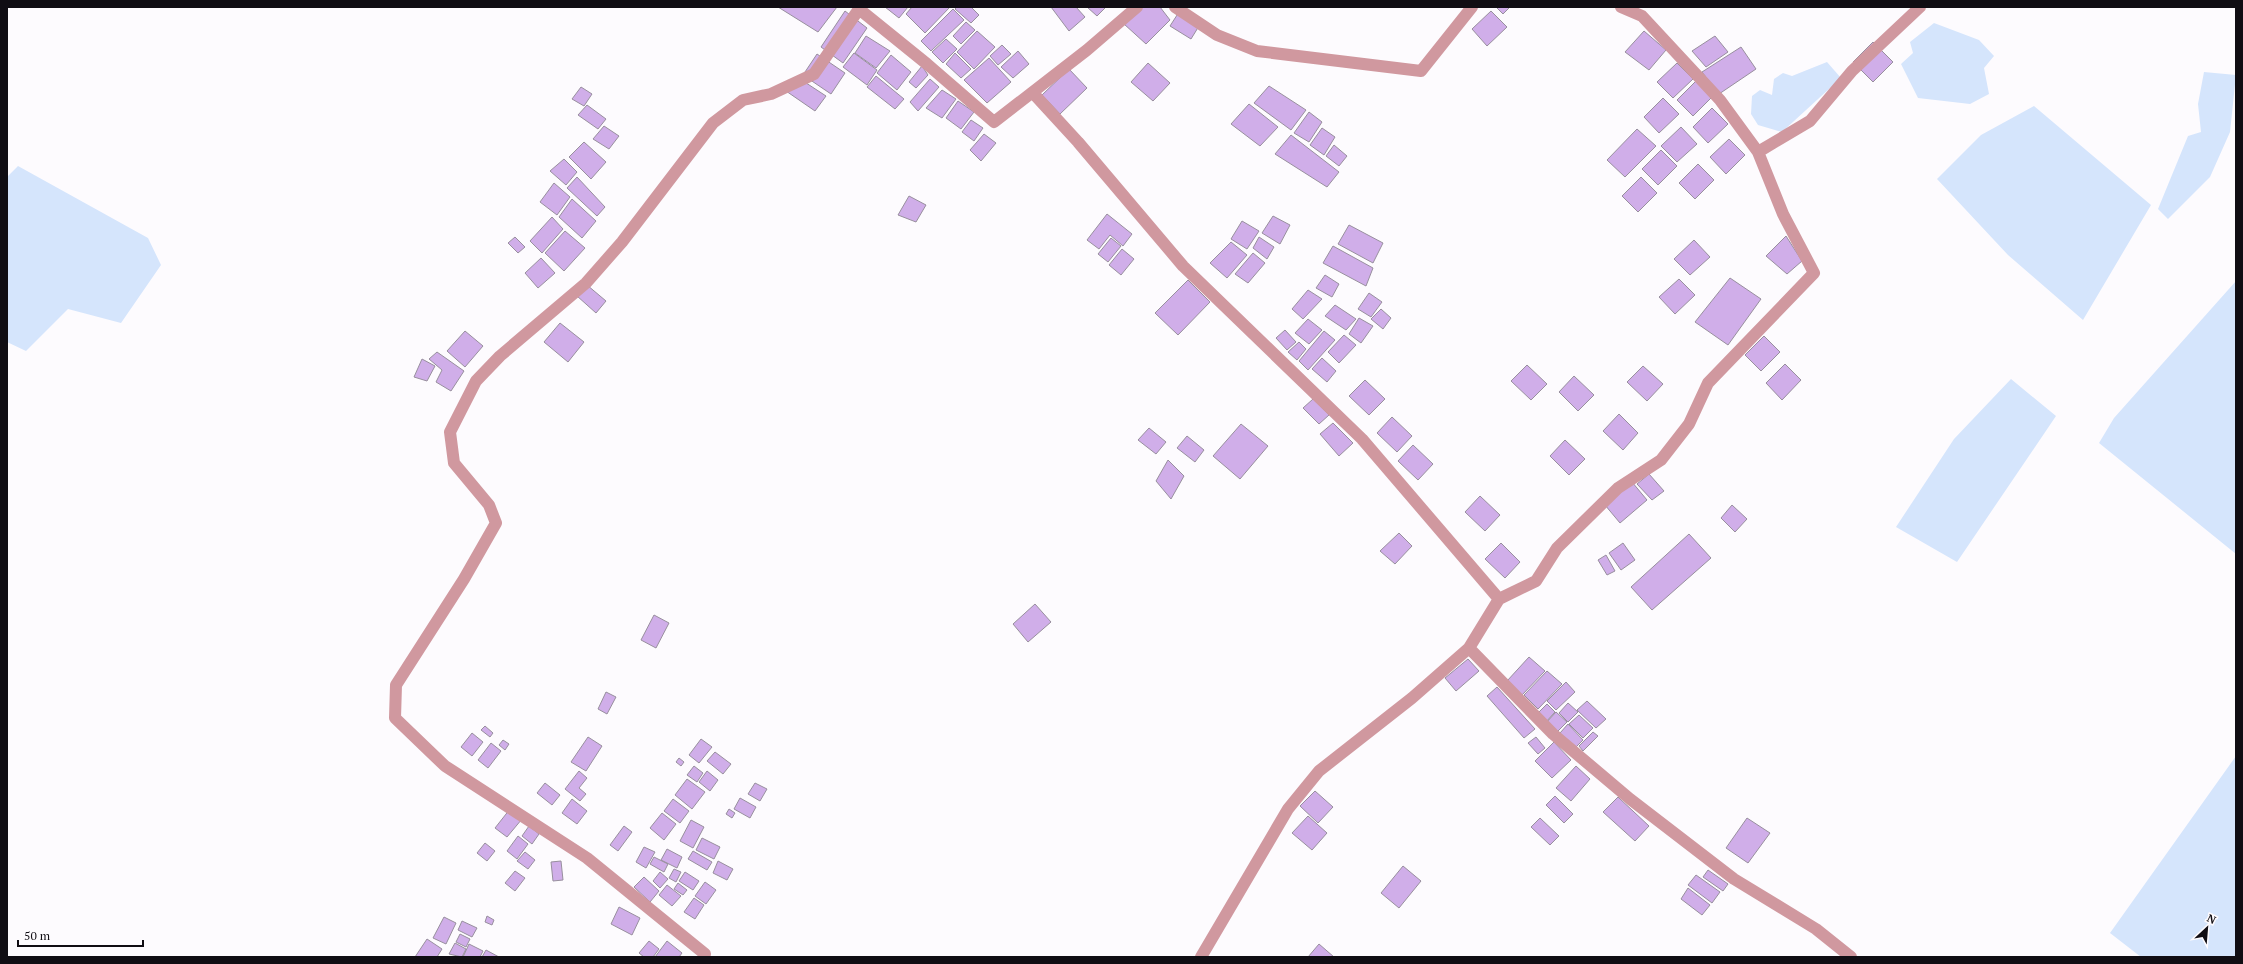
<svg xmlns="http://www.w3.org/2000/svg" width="2243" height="964" viewBox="0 0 2243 964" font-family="'PT Serif',serif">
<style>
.water{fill:#d5e5fc}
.building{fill:#d0aee9;stroke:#988f9e}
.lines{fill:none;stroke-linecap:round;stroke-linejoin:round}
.minor{stroke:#d0989f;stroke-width:12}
</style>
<rect width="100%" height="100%" fill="#fdfbfe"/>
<path class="water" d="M1934,23L1979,40L1994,56L1984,68L1989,94L1970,104L1918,98L1901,64L1913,53L1910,42Z
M1827,62L1841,78L1782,132L1758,125L1751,114L1752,96L1760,90L1772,95L1774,79L1783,73L1792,76Z
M2204,72L2236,75L2230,132L2210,177L2168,219L2158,209L2188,136L2201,132L2198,104Z
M2034,106L2151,205L2083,320L2008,255L1937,179L1981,135Z
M18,166L148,238L161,265L121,323L68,309L26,351L7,342V177Z
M2236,281V554L2099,443L2114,418Z
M2011,379L2056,416L1957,562L1896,527L1954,439Z
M2236,756V957H2141L2110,933Z"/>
<path class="building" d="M778,7H837L818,32Z
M885,7H908L899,18Z
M912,7H950L925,33L906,14Z
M957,7H971L979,15L971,23L955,9Z
M1051,7H1076L1085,17L1069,31Z
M1087,7H1106L1097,16Z
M1142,7H1160L1170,20L1146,44L1124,24Z
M1496,7H1510L1503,14Z
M953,9L964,20L931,51L921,41Z
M845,11L867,28L843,63L821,47Z
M1491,11L1507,27L1487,46L1472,29Z
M1179,12L1199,26L1191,39L1170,26Z
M966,22L975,30L961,44L953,36Z
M977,31L995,47L974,69L957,52Z
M1644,31L1666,50L1649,70L1625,52Z
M866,36L890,51L876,68L855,53Z
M1715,36L1728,52L1706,67L1692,51Z
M946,39L957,49L943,63L932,52Z
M1873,42L1893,62L1873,82L1853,62Z
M1002,45L1011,54L998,65L990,56Z
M1741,47L1756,69L1719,94L1702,72Z
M1018,51L1029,64L1013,78L1001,67Z
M854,53L877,70L867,85L843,67Z
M955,53L971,69L961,78L946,64Z
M817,54L845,73L831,94L803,75Z
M891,55L911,72L897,90L877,73Z
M989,58L1011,82L987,103L964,80Z
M1148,63L1170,83L1153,101L1131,82Z
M1677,63L1693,79L1673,98L1657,82Z
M922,66L928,75L916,88L909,82Z
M1069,69L1087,88L1060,114L1042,95Z
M876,76L904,99L895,109L867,87Z
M797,77L826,96L815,111L786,91Z
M930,79L939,87L918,111L910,102Z
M1696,81L1712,97L1693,116L1677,100Z
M1269,86L1306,110L1291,130L1254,103Z
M581,87L592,94L584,106L572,99Z
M942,90L956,99L942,118L926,108Z
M1663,98L1679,114L1659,133L1644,117Z
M958,101L974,112L961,129L946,118Z
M1249,104L1278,127L1260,146L1231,124Z
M587,105L606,119L598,129L578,115Z
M1712,108L1728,124L1708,143L1693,127Z
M1309,112L1322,122L1309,142L1294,133Z
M971,120L983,128L974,141L962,132Z
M604,126L619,136L609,149L593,139Z
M1681,127L1697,144L1677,162L1661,146Z
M1322,128L1335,137L1324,155L1310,145Z
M1637,129L1656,146L1625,177L1607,160Z
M984,134L996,143L981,161L970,150Z
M1291,135L1339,172L1327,187L1275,154Z
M1729,139L1745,155L1726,174L1710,157Z
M584,142L606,162L591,179L569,157Z
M1334,145L1347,156L1339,166L1326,156Z
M1661,150L1677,166L1658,185L1642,169Z
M564,159L577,172L566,185L550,171Z
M1698,164L1714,180L1695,199L1679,183Z
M577,177L605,207L597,216L567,188Z
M1641,177L1657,193L1638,212L1622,196Z
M554,183L570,197L557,215L540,202Z
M909,196L926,205L916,222L898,215Z
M572,199L596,221L582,238L559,217Z
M1107,214L1132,234L1123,246L1110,235L1099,249L1087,240Z
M1273,216L1290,225L1280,244L1262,233Z
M552,217L563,229L542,253L530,241Z
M1242,221L1259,231L1247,249L1231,239Z
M1349,225L1383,243L1373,263L1338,244Z
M565,231L585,248L564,271L545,253Z
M1786,236L1802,261L1787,274L1766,256Z
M515,237L525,247L518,253L508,243Z
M1259,237L1274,247L1267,259L1253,248Z
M1111,238L1121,246L1108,262L1098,254Z
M1694,240L1710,257L1690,275L1674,259Z
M1231,242L1247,255L1227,278L1210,263Z
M1333,246L1373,268L1366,286L1323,263Z
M1122,249L1134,259L1121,275L1109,265Z
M1253,253L1265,263L1248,283L1235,274Z
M541,258L555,273L538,288L525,273Z
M1325,275L1339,284L1332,297L1316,288Z
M1730,278L1761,299L1728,345L1695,322Z
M1679,279L1695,295L1675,314L1659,297Z
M1188,280L1210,302L1178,335L1155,313Z
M587,285L606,301L596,313L577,296Z
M1308,290L1322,299L1303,319L1292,309Z
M1369,293L1382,302L1371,317L1358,309Z
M1335,305L1356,319L1346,330L1325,316Z
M1381,309L1391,318L1383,329L1371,319Z
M1359,318L1373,326L1361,343L1349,334Z
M1308,319L1322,330L1309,344L1295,333Z
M560,323L584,342L568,362L544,342Z
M1285,330L1296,342L1287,350L1276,338Z
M465,331L483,346L465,367L447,351Z
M1324,331L1335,340L1308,370L1299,361Z
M1344,335L1356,345L1339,363L1328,352Z
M1764,336L1780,352L1761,371L1745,355Z
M1299,342L1306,349L1297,360L1288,352Z
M437,352L464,371L451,391L436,382L442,370L429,359Z
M1322,358L1336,371L1327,382L1312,369Z
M422,359L435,366L427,381L414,377Z
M1785,364L1801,380L1782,400L1766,383Z
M1527,365L1547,384L1531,400L1511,381Z
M1643,366L1663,384L1647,401L1627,382Z
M1574,376L1594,395L1578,411L1559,392Z
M1365,380L1385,399L1369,415L1349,396Z
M1313,399L1329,415L1319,424L1303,408Z
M1619,414L1638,433L1623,450L1603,431Z
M1392,417L1412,436L1397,452L1377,433Z
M1333,423L1353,443L1339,456L1320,434Z
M1241,424L1268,446L1240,479L1213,456Z
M1149,428L1166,442L1156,454L1138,440Z
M1187,436L1204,450L1195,462L1177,448Z
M1565,440L1585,459L1569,475L1550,456Z
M1413,445L1433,464L1418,480L1398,461Z
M1168,460L1184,476L1171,499L1156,481Z
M1649,474L1664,491L1652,500L1637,484Z
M1632,482L1647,500L1620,523L1605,505Z
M1480,496L1500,515L1485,531L1465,512Z
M1732,505L1747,519L1735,532L1721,518Z
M1399,533L1412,546L1395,564L1380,551Z
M1689,534L1711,558L1652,610L1631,587Z
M1501,543L1520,562L1505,578L1485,559Z
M1623,543L1635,560L1621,570L1609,553Z
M1606,555L1615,571L1607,575L1598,560Z
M1035,604L1051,622L1028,642L1013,624Z
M654,615L669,623L656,648L641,640Z
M1529,657L1545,671L1522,695L1507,681Z
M1468,659L1479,671L1456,691L1445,678Z
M1547,671L1562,684L1538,709L1524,695Z
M1566,682L1575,692L1556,710L1547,701Z
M1497,687L1535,729L1524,738L1487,696Z
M606,692L616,697L607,714L598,709Z
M1587,701L1606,719L1596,728L1577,710Z
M1568,703L1578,712L1568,722L1559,713Z
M1547,704L1555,712L1545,723L1536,715Z
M1556,712L1567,722L1556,733L1545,724Z
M1579,715L1593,728L1583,738L1569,724Z
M1568,724L1583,740L1575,748L1560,733Z
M485,726L493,733L490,737L481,730Z
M1593,732L1598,736L1583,751L1579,746Z
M472,733L483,742L472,756L461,747Z
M588,737L602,746L586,771L571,762Z
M1536,737L1545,748L1538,754L1528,743Z
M701,739L712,747L699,763L689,755Z
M503,740L509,744L505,750L499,745Z
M1554,742L1571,760L1552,778L1535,761Z
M491,743L501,751L488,768L478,760Z
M715,752L731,764L723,774L707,761Z
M679,758L684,762L681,766L676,762Z
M694,766L703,773L697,782L687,775Z
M1576,766L1590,779L1571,801L1556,788Z
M579,771L587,778L579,788L586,794L580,801L565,789Z
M707,771L718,780L710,791L699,782Z
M687,779L705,792L692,809L675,795Z
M545,783L560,795L552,805L537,793Z
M755,783L767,789L760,801L748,794Z
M1315,791L1333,807L1318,823L1300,806Z
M1555,796L1573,814L1564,823L1546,805Z
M1618,797L1649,826L1635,841L1603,812Z
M740,798L756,807L750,818L734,809Z
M572,799L587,811L577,824L562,813Z
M673,799L689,811L680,823L664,811Z
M510,809L522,819L507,837L495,828Z
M729,809L735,813L732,818L726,814Z
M662,813L676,824L664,840L650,828Z
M1308,816L1327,833L1312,850L1292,833Z
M1540,818L1559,836L1550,845L1531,827Z
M1747,818L1770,833L1748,863L1726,848Z
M691,820L704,827L693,848L680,841Z
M529,826L539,834L532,844L522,836Z
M624,826L632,832L618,851L610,845Z
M518,836L528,844L517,859L507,851Z
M702,838L720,847L714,859L696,850Z
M485,843L495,851L487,861L477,853Z
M644,847L655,852L646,868L636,862Z
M667,849L682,857L677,868L661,860Z
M693,851L712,862L707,870L688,859Z
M525,852L535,860L528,869L517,861Z
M654,857L668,864L664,872L650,864Z
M561,861L563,880L553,881L551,862Z
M718,861L733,869L727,880L713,873Z
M1403,866L1421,881L1399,908L1381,893Z
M674,869L681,872L676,882L669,878Z
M1708,870L1728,884L1723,891L1703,877Z
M515,871L525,878L515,891L505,883Z
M660,872L668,879L660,888L653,881Z
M685,872L699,881L693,890L679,881Z
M1696,875L1720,892L1712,903L1688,885Z
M644,877L659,891L650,902L634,887Z
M705,882L716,890L706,904L695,896Z
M678,883L687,890L683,895L674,889Z
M667,885L681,896L672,906L659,895Z
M1688,888L1710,905L1702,915L1681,899Z
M694,898L704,905L695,919L684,912Z
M619,907L640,918L632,935L611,924Z
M487,916L494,920L492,925L485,922Z
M444,917L456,923L446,944L433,938Z
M462,921L477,928L472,937L458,930Z
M460,934L470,939L466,947L456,942Z
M427,939L442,949L437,957H415Z
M649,941L659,949L653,957H644L639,953Z
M667,941L682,953L679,957H655Z
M455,943L466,949L462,957L449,954Z
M469,944L483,951L480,957H463Z
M1319,944L1334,957H1308Z
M486,950L499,957H482Z"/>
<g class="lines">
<path class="minor" d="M860,7L859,9L927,64L994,122L1087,50L1137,7
M1175,7L1217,35L1257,51L1421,71L1472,7
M1621,7L1642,16L1720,100L1758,152L1810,121L1852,71L1920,7
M1033,93L1078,142L1183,266L1362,439L1499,599
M1469,648L1553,734L1630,799L1734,879L1816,929L1851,957
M705,954L587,858L445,766L395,718L396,685L464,579L496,523L489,505L454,463L450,432L476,381L500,356L586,283L622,242L713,123L743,100L771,94L814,74L859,9
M1201,957L1288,809L1319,771L1412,698L1469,648L1499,599L1536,581L1557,548L1618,488L1661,460L1689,424L1708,383L1814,273L1783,214L1758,152"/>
</g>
<rect width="2243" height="964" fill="none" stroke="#100d13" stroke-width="16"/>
<g transform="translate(2207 928) rotate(26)" stroke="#fdfbfe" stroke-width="3" paint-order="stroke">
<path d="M0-3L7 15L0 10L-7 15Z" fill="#100d13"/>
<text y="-6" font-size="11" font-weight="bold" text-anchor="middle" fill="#100d13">N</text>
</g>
<path d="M18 940v6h125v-6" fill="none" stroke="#100d13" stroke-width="2"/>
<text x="24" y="940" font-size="12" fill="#100d13" stroke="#fdfbfe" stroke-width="3" paint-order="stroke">50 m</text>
</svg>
